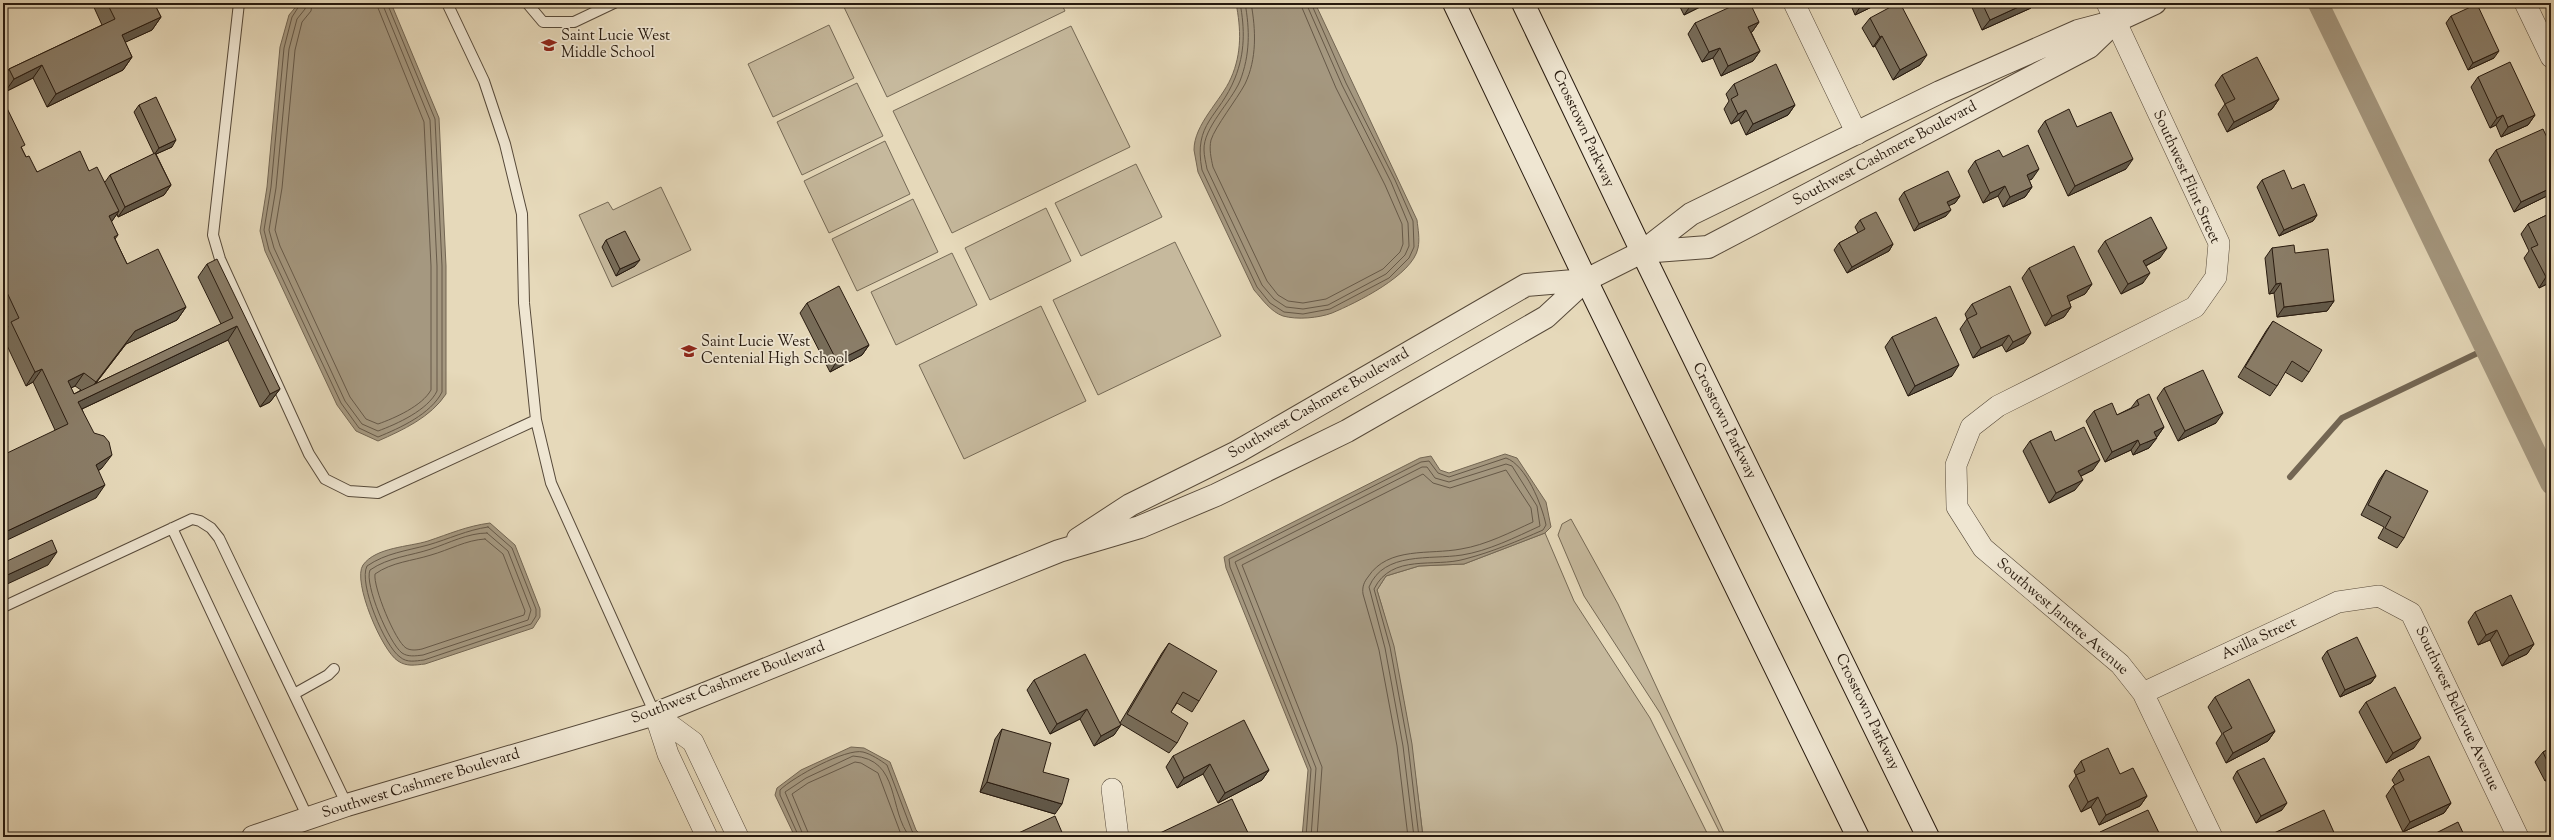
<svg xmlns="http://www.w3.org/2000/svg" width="2554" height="840" viewBox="0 0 2554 840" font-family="'Sorts Mill Goudy',serif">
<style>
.green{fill:#c6b99d;stroke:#766a56}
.water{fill:#a59880;stroke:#736653}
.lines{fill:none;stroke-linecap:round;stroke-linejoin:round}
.shore{stroke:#665948;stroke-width:1}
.stream{stroke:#736653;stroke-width:6}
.canal{stroke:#a59880;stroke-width:21}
.service-casing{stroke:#574a3a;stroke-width:12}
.minor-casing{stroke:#574a3a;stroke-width:22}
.tertiary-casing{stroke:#574a3a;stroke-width:24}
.secondary-casing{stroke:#271a0f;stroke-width:24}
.service{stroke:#efe6d2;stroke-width:10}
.minor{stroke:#efe6d2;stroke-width:21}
.tertiary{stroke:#efe6d2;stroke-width:22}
.secondary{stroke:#efe6d2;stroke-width:22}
.wall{fill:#776c59;stroke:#271a0f;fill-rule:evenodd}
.shaded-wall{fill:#615849;stroke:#271a0f}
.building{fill:#8a7d68;stroke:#271a0f}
.labels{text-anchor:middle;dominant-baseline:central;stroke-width:3.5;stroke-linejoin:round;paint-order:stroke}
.poi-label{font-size:15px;fill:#271a0f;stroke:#efe6d2;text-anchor:start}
.street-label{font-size:15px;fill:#271a0f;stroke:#efe6d2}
</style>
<rect width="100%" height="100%" fill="#e6d9ba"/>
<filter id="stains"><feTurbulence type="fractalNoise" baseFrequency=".005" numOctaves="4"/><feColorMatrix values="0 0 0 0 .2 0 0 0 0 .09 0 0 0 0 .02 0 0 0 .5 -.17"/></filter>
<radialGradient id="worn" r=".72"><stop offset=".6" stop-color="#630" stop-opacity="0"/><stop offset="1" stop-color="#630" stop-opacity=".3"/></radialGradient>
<path class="green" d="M842,3H1061L1065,11L887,97Z
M829,25L854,78L773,117L748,64Z
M1071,26L1130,147L952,233L893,111Z
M857,83L883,136L802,175L777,122Z
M885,141L910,194L829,233L804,181Z
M1136,164L1162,217L1081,256L1055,203Z
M661,187L691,250L612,287L579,215L608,202L613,210Z
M913,199L938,252L857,291L832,239Z
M1046,208L1071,261L990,300L965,248Z
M1175,242L1221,336L1098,395L1053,300Z
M952,253L977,305L896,345L871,292Z
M1041,306L1086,401L964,459L919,365Z
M1571,519L1618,604L1726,837H1722L1660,713L1584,596L1558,535L1562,524Z
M1545,533L1574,601L1650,718L1709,837H1423C1413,753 1402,671 1377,590L1386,576L1419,566L1464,564Z"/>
<path class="water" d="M299,3H391L439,118L446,266V394C431,417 403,430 378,441L356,431L337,405L265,251L260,231L267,187L280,47L289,15Z
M1236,3H1315L1417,220C1418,229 1420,239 1418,248C1413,275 1356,303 1332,313C1319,318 1297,320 1283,316C1271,312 1262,299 1254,290L1198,172C1197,165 1195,157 1194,150C1194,124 1221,101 1231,78C1242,53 1241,29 1236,3Z
M1505,454L1517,458L1546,502L1551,527L1545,533L1464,564L1419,566L1386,576L1377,590L1394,646L1412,744L1423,837H1302L1308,770L1226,568L1224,557L1420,458L1431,456L1440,470L1449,473Z
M490,523L515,545L540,609V617L533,628L425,664C415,665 407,667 398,661C382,651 352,581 363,565C376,547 409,547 428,541C449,534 467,526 490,523Z
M851,747L864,748L890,762L916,830L923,837H795L775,795L777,788L801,770Z"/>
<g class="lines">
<path class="shore" d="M301,3L292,17L284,48L271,187L264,230L269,250L341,403L359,428L378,437C400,428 431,414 442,392V266L435,119L387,3
M306,3L305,9L297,19L289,49L276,188L269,230L274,248L345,401L362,424L378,431C397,424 428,410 437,391V266L430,120L382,3
M312,3L311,11L302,22L295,50L282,188L275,230L280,246L350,397L366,419L378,424C395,418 422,406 431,390V266L424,122L376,3
M1240,3C1245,29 1245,53 1235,78C1219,118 1193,122 1202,170L1257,287L1270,303L1284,312L1303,314L1330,309L1389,278L1409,258L1414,247L1413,221L1395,180L1346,83L1311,3
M1245,3C1250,30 1250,55 1240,81C1231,102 1203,128 1204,150C1204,156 1206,163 1207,169L1262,285L1274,299L1286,307L1303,309L1328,305L1386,274L1405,255L1409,246L1408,223L1391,182L1342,85L1306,3
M1251,3C1256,30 1257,59 1245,84C1237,99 1215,127 1211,140C1209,149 1211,158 1213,167L1267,281L1278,295L1288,301L1303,303L1326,299L1383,269L1400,252L1403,244L1402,224L1385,185L1336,88L1300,3
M488,527L512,548L536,609V616L531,624L424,660C415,661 407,663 400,657C385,647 358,583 367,566C386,553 406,551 428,545C449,539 467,530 488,527Z
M487,533L508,551L531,610L528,620L423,655C415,656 408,657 402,653C389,643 364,584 370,570C389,557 410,556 431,549C449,543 468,533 487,533Z
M485,539L503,554L525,611L524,615L422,649C417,650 411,651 406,648C395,641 373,587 375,574C392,562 412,561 431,555C449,550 466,540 485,539Z
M799,837L780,795V790C793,777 846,748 863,752C871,754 880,760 887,765L912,831L917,837
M804,837L785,792L806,778L853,756C901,759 888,811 910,837
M810,837L792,794L808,783L855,762L861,763L878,773L902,837
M1306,837L1311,769L1230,567L1229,559L1421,462L1429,461L1438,473L1449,477L1506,458C1526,465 1542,505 1546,525L1543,530C1518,541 1492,552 1465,559C1434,568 1392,553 1374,589L1390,647L1408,745L1419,837
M1311,837L1316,768L1235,562L1422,467H1427L1435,478L1449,482L1506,464L1512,466L1537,506L1540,526C1516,537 1488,551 1462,555C1430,560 1384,551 1369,587L1385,648L1403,746L1414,837
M1317,837L1322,767L1242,565L1423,474L1433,483L1450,488L1506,470L1531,508L1533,522C1511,532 1486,545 1461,549C1430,555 1388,546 1368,577C1364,582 1362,587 1363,594L1379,650L1397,746L1408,837"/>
<path class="stream" d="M2290,477L2342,418L2486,349"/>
<path class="canal" d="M2318,3L2551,484"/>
<defs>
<path id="service" d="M239,3L213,235L220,259L309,454L325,479L349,491L378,493L536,420
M447,3L484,81L505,144L522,214L524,303L531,371L536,420L551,483L655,714
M527,3L543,22H574L614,3
M172,528L308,818
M3,607L192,519L200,521L211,528L219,538L347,805
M294,694L328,675L334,669"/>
<path id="minor" d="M1794,3L1857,134
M2107,3L2219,243L2216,277L2195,307L1998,406L1971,427L1956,465L1957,507L1983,548L2120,664L2143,693L2212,837
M2525,3L2551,57
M2143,693L2338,602L2379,596L2411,613L2518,837
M655,714L693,742L738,837
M655,714L668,754L707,837
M1112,789L1118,837"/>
<path id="tertiary" d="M1642,252L1708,247L2089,47L2115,22
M1078,539L1130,505L1237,452L1526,285L1586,280
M253,837L347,805L655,714L1059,551L1140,527L1216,495L1347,431L1546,317L1586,280L1642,252L1691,214L1940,92L2078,31L2116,21L2155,3"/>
<path id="secondary" d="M1454,3L1586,280L1858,837
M1523,3L1642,252L1928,837"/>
</defs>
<use href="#service" class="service-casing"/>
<use href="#minor" class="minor-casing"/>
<use href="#tertiary" class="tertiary-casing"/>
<use href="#secondary" class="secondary-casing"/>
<use href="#service" class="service"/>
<use href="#minor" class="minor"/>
<use href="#tertiary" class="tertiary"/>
<use href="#secondary" class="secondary"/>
</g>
<path class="wall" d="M92,3H154L161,17L152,30L125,42L132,57L123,70L47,107L33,78L5,92L3,89V78L9,69L102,25Z
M1678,3H1708L1684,15Z
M1850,3H1880L1855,15Z
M1970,3H2035L2031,8L1982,30Z
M2451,16L2494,58L2468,70L2446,23Z
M1870,18L1920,65L1893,80L1875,46L1873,47L1862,28Z
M1759,22L1752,32H1751L1760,51L1753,61L1721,76L1713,58L1702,62L1688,34L1695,23Z
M2222,75L2279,99L2272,109L2227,132L2218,114L2225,104L2215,85Z
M2478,77L2535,115L2528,125L2501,137L2496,125L2490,128L2471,87Z
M1734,84L1795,105L1788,115L1746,135L1739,120L1731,124L1724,109L1729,101L1726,94Z
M3,100L22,149L26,157L37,172L89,171L105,182L110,175L154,154L134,112L139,105L172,147L156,154L171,185L164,195L118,217L117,214L111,222L118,235L115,239L127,264L186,307L177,320L126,344L95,384L221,324L198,277L207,264L280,389L270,402L260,407L228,340L82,409L102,468L98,471L96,498L55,430L33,382L26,386L3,337V333L8,327L3,317ZM75,386L81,390L74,394L71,388Z
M2045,121L2077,127L2126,169L2068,196L2038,131Z
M2551,146V194L2514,212L2489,160L2496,150Z
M2003,157L2032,179L2029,180L2032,187L2025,197L2003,207L1998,196L1983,203L1968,171L1975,161Z
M2262,180L2292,189L2317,215L2313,221L2279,236L2257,187Z
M1904,192L1960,196L1955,203L1949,205L1946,216L1914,231L1899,199Z
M2551,213V282L2539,288L2524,258L2529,251L2521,234L2528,224Z
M1860,220L1893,244L1889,251L1847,273L1834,250L1839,243L1858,233L1855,227Z
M606,240L635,266L616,276L602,247Z
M2105,241L2160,258L2146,266L2143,283L2121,294L2098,251Z
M2272,248L2295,253L2334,301L2327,311L2277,317L2274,293L2269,294L2265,258Z
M2029,268L2092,284L2085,294L2069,301L2071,307L2064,317L2045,326L2022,278Z
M807,303L869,345L862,355L830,372L800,313Z
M1972,304L2024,343L2006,352L2002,345L1973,358L1960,329L1967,319L1965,314Z
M2273,321L2309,372L2302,382L2285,372L2277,386L2270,396L2238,377L2266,331Z
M1892,337L1952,376L1908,396L1885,347Z
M2164,388L2216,423L2178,441L2157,398Z
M2137,400L2164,427L2149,448L2133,455L2131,450L2105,462L2086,421L2094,411L2117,415L2131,408Z
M2030,441H2055L2093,470L2081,476L2075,490L2049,503L2023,451Z
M2386,470L2404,538L2397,548L2378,538L2384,527L2361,515L2379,480Z
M2475,612L2534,644L2527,654L2502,666L2490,640L2478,645L2468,622Z
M1169,643L1199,701L1192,712L1177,703L1171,712L1177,743L1169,753L1121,724L1114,735L1094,746L1080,719L1050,734L1027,690L1034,680L1120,723L1162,653Z
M2327,651L2376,676L2371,683L2340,697L2322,658Z
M2215,697L2275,731L2268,741L2226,763L2216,743L2222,734L2208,707Z
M2366,702L2414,748L2386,763L2359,712Z
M1002,729L1043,772L1055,814L980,792L995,739Z
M2551,748V778L2545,781L2535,762L2543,752Z
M1173,756L1269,770L1262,780L1218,803L1203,774L1177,788L1166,767Z
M2081,761L2120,774L2147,796L2140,806L2099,825L2091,807L2081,812L2069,786L2076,776L2074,771Z
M2399,770L2451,803L2444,813L2403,832L2386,796L2393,786L2395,785L2392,780Z
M2237,771L2282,810L2256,823L2233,778Z
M2100,832L2161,837H2097Z
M1160,833L1250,837H1157Z
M2274,833L2336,837H2271Z"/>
<path class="shaded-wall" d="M1694,3H1708L1684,15L1691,5Z
M1866,3H1880L1855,15L1862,4Z
M2027,3H2035L2031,8L1982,30L1990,20Z
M161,17L152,30L113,48L122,35Z
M1759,22L1752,32L1741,37L1748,27Z
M1882,36L1875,46L1873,47L1880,37Z
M1720,48L1713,58L1702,62L1709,52Z
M1760,51L1753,61L1721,76L1728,66Z
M2499,51L2494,58L2468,70L2473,63Z
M1927,55L1920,65L1893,80L1900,70Z
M132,57L123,70L47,107L56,94Z
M42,65L33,78L5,92L14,79Z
M2279,99L2272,109L2227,132L2234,122Z
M1795,105L1788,115L1746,135L1753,124Z
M1746,110L1739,120L1731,124L1738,114Z
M2503,115L2496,125L2490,128L2497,118Z
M2535,115L2528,125L2501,137L2508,127Z
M176,140L172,147L154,155L159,148Z
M2133,159L2126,169L2068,196L2075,186Z
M2039,169L2032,179L2020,185L2027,175Z
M171,185L164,195L118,217L125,207Z
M2005,186L1998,196L1983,203L1990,193Z
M2032,187L2025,197L2003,207L2010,197Z
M2551,188V194L2514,212L2521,202Z
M1960,196L1955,203L1942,209L1947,202Z
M1951,210L1946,216L1914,231L1919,224Z
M119,211L110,224L109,216Z
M2317,215L2313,221L2279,236L2284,230Z
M1893,244L1889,251L1847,273L1852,267Z
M2167,248L2160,258L2136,271L2143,261Z
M640,260L635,266L616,276L620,269Z
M2150,273L2143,283L2121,294L2128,284Z
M2551,275V282L2539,288L2546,277Z
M2281,283L2274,293L2269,294L2276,284Z
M2092,284L2085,294L2060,306L2067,296Z
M2334,301L2327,311L2277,317L2284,307Z
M186,307L177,320L126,344L87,395L96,382L135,331Z
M2071,307L2064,317L2045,326L2052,316Z
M237,326L228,340L69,415L78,402Z
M2031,333L2024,343L2006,352L2013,342Z
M2009,335L2002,345L1973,358L1981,348Z
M869,345L862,355L830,372L837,361Z
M1959,365L1952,376L1908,396L1915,386Z
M42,369L33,382L26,386L35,372Z
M84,373L75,386L59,394L68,381Z
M280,389L270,402L260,407L270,394Z
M2223,413L2216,423L2178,441L2185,431Z
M2164,427L2157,437L2147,442L2157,438L2149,448L2133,455L2140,445L2154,432Z
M2138,440L2131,450L2105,462L2112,452Z
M112,455L102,468L87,478L96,465Z
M2100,460L2093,470L2071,481L2078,471Z
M2083,480L2075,490L2049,503L2056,493Z
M105,485L96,498L3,542V533Z
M57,552L48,565L3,586V577Z
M2497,630L2490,640L2478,645L2486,635Z
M2534,644L2527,654L2502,666L2509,656Z
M2376,676L2371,683L2340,697L2345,690Z
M1087,709L1080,719L1050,734L1057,724Z
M1121,725L1114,735L1094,746L1101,736Z
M2275,731L2268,741L2226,763L2233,753Z
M2421,738L2414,748L2386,763L2393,753Z
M1210,764L1203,774L1177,788L1184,778Z
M1269,770L1262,780L1218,803L1225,793Z
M2551,772V778L2545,781Z
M987,782L1062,804L1055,814L980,792Z
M2147,796L2140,806L2099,825L2106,815Z
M2098,797L2091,807L2081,812L2088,802Z
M2287,803L2282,810L2256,823L2261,816Z
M2451,803L2444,813L2403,832L2410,822Z"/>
<path class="building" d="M107,3H154L161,17L122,35L132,57L56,94L42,65L14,79L9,69L115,19Z
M1739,3H1750L1759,22L1748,27L1760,51L1728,66L1720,48L1709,52L1695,23Z
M1898,3H1900L1927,55L1900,70L1882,36L1880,37L1870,18Z
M1982,3H2027L1990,20Z
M2477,4L2499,51L2473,63L2451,16Z
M2257,57L2279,99L2234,122L2225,104L2235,99L2222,75Z
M2510,62L2535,115L2508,127L2503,115L2497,118L2478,77Z
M1776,64L1795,105L1753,124L1746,110L1738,114L1731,99L1738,95L1734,84Z
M156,97L176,140L159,148L139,105Z
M3,100L25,145L21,147L26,157L29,156L37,172L80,151L89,171L97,167L119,211L109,216L118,235L114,237L127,264L158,249L186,307L135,331L96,382L84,373L68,381L74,394L233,318L207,264L217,259L280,389L270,394L237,326L78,402L94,433L104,436L109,442L112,455L96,465L105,485L3,533V455L68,424L42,369L35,372L11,322L19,318L3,284Z
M2069,109L2077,127L2111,112L2133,159L2075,186L2045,121Z
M2543,129L2551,146V161L2550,162L2551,164V188L2521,202L2496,150Z
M2028,145L2039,169L2027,175L2032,187L2010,197L2005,186L1990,193L1975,161L1999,150L2003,157Z
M155,153L171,185L125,207L110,175Z
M2284,170L2292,189L2304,184L2317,215L2284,230L2262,180Z
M1948,171L1960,196L1947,202L1951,210L1919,224L1904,192Z
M1876,212L1893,244L1852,267L1839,243L1865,229L1860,220Z
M2551,213V275L2546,277L2531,248L2538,245L2528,224Z
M2151,217L2167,248L2143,261L2150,273L2128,284L2105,241Z
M625,231L640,260L620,269L606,240Z
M2294,245L2295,253L2328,249L2334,301L2284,307L2281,283L2276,284L2272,248Z
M2074,246L2092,284L2067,296L2071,307L2052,316L2029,268Z
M839,286L869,345L837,361L807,303Z
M2010,286L2031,333L2013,342L2009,335L1981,348L1967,319L1977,314L1972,304Z
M1936,317L1959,365L1915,386L1892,337Z
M2273,321L2322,350L2309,372L2292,361L2277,386L2245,367Z
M2203,370L2223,413L2185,431L2164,388Z
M2149,394L2164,427L2154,432L2157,438L2140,445L2138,440L2112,452L2094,411L2112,403L2117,415L2139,405L2137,400Z
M2084,427L2100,460L2078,471L2083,480L2056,493L2030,441L2051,431L2055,441Z
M2386,470L2428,491L2404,538L2385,528L2391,517L2368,505Z
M52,540L57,552L3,577V563Z
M2511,595L2534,644L2509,656L2497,630L2486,635L2475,612Z
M2357,637L2376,676L2345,690L2327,651Z
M1169,643L1217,671L1199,701L1183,692L1171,712L1188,723L1177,743L1127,714Z
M1085,654L1121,725L1101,736L1087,709L1057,724L1034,680Z
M2249,679L2275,731L2233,753L2223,733L2232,728L2215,697Z
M2395,687L2421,738L2393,753L2366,702Z
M1244,720L1269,770L1225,793L1210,764L1184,778L1173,756Z
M1002,729L1051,743L1043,772L1069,779L1062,804L987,782Z
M2108,748L2120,774L2133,768L2147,796L2106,815L2098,797L2088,802L2076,775L2085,771L2081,761Z
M2551,748V770L2543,752Z
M2429,756L2451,803L2410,822L2393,786L2404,780L2399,770Z
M2264,758L2287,803L2261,816L2237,771Z
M1232,799L1250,837H1162L1160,833Z
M2148,810L2161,837H2103L2100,832Z
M2324,810L2336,837H2275L2274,833Z
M1055,816L1064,837H1010Z
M2458,822L2465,837H2430V836Z"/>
<defs>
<symbol id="school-bare" viewBox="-9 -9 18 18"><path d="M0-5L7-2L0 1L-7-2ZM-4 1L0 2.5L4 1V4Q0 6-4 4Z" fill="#8f2418" stroke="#efe6d2" stroke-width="2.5" paint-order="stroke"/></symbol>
</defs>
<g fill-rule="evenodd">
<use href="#school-bare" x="538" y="34" width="22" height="22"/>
<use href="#school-bare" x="678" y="340" width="22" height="22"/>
</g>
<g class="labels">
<g class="poi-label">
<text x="561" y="36">Saint Lucie West<tspan x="561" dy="17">Middle School</tspan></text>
<text x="701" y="342">Saint Lucie West<tspan x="701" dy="17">Centenial High School</tspan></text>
</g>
<g class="street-label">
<text transform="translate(1583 129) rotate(65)">Crosstown Parkway</text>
<text transform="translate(1885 154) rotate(-28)">Southwest Cashmere Boulevard</text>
<text transform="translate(2186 177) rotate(66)">Southwest Flint Street</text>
<text transform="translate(1319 404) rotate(-30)">Southwest Cashmere Boulevard</text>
<text transform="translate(1724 421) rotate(64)">Crosstown Parkway</text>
<text transform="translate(2062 617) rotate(41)">Southwest Janette Avenue</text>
<text transform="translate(2259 639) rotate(-25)">Avilla Street</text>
<text transform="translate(728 683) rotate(-21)">Southwest Cashmere Boulevard</text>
<text transform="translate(2457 709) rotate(65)">Southwest Bellevue Avenue</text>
<text transform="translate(1867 712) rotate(64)">Crosstown Parkway</text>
<text transform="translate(421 784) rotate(-17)">Southwest Cashmere Boulevard</text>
</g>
</g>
<rect width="2554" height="840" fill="none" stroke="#e6d9ba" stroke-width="16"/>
<rect x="4" y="4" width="2546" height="832" fill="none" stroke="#271a0f" stroke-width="2"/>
<rect x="8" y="8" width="2538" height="824" fill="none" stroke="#271a0f"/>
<rect width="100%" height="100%" filter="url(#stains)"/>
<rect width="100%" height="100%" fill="url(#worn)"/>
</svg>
